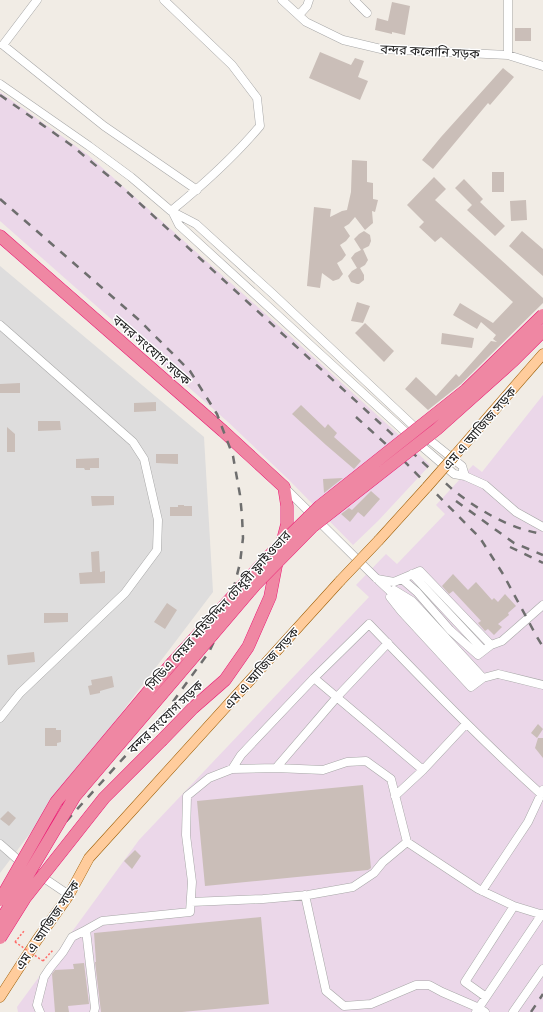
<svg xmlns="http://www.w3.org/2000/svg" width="543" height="1012" viewBox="0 0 543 1012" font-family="'Exo 2','Noto Sans Bengali',sans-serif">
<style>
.residential{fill:#dedddd}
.industrial{fill:#ebd7e9}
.building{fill:#cabeb8}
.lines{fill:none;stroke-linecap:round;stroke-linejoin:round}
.minor-casing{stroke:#a7a7a7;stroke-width:9}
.major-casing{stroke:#9b5b00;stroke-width:11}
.highway-casing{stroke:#eb1772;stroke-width:13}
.path{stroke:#ff6b68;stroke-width:1.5;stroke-dasharray:2 2;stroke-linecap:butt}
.minor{stroke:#fff;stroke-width:8}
.major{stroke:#ffcc9c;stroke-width:10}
.highway{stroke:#ef87a3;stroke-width:12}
.rail{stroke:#6e6e6e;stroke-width:2.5;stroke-dasharray:8 8;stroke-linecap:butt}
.major-bridge-casing{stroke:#9b5b00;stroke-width:11;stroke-linecap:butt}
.highway-bridge-casing{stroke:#eb1772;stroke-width:13;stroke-linecap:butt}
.path-bridge{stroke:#ff6b68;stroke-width:1.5;stroke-dasharray:2 2;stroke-linecap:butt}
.major-bridge{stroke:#ffcc9c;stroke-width:10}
.highway-bridge{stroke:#ef87a3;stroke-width:12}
.labels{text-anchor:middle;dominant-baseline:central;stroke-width:3;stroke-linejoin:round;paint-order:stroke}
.street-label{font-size:13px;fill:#202020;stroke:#fff}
</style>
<rect width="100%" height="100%" fill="#f1ece5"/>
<path class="residential" d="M0,266L204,437L213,592L0,873Z"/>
<path class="industrial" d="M0,92L88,155L279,326L398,434L430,465L378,521L353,545L288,479L228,422L0,221Z
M543,395V1012H18L17,1007L139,840L369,597L356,585L386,554L397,564L445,514L436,505L473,465L482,472Z"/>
<path class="building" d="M392,2L410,6L405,35L392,32V34L375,30L377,18L388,21Z
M515,28H531V41H515Z
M320,52L351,65L355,58L364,61L358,77L368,81L360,100L309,78Z
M503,68L514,77L490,105L488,103L433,169L422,160L441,137Z
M352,160L367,161V182L373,183V199L378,200L375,212L372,211L373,223L365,230L355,217L349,224L344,227L350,236L346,241L340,245L346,255L342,260L337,263L343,274L339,279L333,281L322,273L320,288L307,286L314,207L331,209L330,217L342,211L347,210L351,192Z
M492,172H504V192H492Z
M434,177L446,189L435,200L543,298V303L461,384L428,410L405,389L416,377L436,396L456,374L459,377L491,341L497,342L493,339L496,335L481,322L477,329L453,315L460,303L493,323L513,302L441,237L435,242L419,227L424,222L407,205Z
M464,179L483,199L480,202L505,226L495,236L467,210L472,205L455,188Z
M526,200L527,220L511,221L510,201Z
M364,231L370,235L371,241L369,246L363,249L368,260L365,265L360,268L364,275V280L359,284H357L351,282L348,276L352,271L357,268L351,258L355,253L361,250L354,239L359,234Z
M522,231L543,249V276L509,246Z
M357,302L370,306L363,323L351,321Z
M365,323L394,351L384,362L355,333Z
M442,333L474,338L472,348L441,344Z
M20,383V393H0V384Z
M156,402V411L134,412V403Z
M301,405L325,428L328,424L337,433L334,437L361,461L354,469L326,445L292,414Z
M38,421H60L61,430L38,431Z
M7,427L15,434V452H7Z
M156,454H178V464L156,463Z
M99,458V468H90V470H85L84,468H76V459Z
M343,478L324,493L323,479Z
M371,491L380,499L364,517L358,512L350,522L341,514L349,508L352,510Z
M91,496H114V505L92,506Z
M178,505H184V506H192V516H170V507H178Z
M99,551L100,572L105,571V583L80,584L79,573L92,572L91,552Z
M453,574L468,590L476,582L492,600L494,598L498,602L505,594L516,606L508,613L509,615L498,624L502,627L494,635L488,629L485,631L478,623L481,621L453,591L449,594L442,586Z
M167,603L177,610L165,629L154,622Z
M44,613H68V622L44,623Z
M34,652L35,662L8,665L7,655Z
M112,676L114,687L100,691V693L90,695L88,686L92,685L91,680Z
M538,724L543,729L537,738L531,733Z
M45,728H56V730H61V742L57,743V746H45Z
M538,738H543V758L535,748Z
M363,785L371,868L368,870L205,886L197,801Z
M8,811L16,818L9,826L0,819Z
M135,850L141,856L132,869L124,861Z
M261,917L269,1004L182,1012H101L95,962H96L94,933Z
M84,963L89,1004L68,1006L69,1012H55L52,974L55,970L74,969L73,964Z"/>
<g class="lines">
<defs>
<path id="minor" d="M37,0L3,45L104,126L197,190
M164,0L232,65L257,98L260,126C234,157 203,185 171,211
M282,0L306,22L343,40L381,49L508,55L543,66
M354,0L367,13
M299,15L307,6L309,0
M508,55V0
M0,84L89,146L131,177L171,211L196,224L273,294L421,433L462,466L465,476
M172,211L179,225L411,437L454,474L465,476L485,485L516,512L543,527
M0,325L133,442L144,459L158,520L157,550L125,593L20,693L0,718
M285,488L376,578L405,605L477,682
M412,574L483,650
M377,579L394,582L420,571L491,645
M402,579L417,592L450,630L478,655L491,645L502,641L543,605
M394,590L412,601L483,678
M390,597L401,611L471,687L483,678L498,674L543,685
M314,678L423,770
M276,768L337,697L388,643
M232,769L276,768L323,770L347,762L366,761L391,779L407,842L478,889L514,906L543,915
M395,796L423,770L466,724
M0,844L25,866
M38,874L69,895
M482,891L528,822L543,790
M305,895L326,991L344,1006L371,1004L416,985H429L442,992L479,1008L485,1012
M191,902L263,899L308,895L353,887L374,873L383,862L407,842
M486,997L465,982L514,906
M40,1012L37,1005L44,977L50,968L63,952L72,937L86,930
M94,1012L95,1008L86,930L102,921L190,912L192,882L186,835L187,796L209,778L232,769L241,755L314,678L369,624C425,682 481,740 541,794
M476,1012L542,914
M513,1012L543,969"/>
<path id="major" d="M456,454L543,354
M379,540L427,487
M0,997L37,940L69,895L89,858L340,581"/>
<path id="highway" d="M0,236L223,431L284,487L287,506V524L276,566L270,597L248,647L225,680L193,708L162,740"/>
</defs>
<use href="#minor" class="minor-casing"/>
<use href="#major" class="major-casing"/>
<use href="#highway" class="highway-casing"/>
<path class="path" d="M15,942L24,931
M43,961L53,950"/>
<use href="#minor" class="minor"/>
<use href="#major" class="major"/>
<use href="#highway" class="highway"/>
<path class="rail" d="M0,95L71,145L123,188L452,489C478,510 510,529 543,534
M0,199L139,320L190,371L217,414L233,456L240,495L242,516L243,538L240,563L235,583L220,629L209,652L167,710L61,827L0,903
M356,417L398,455L480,538L503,574L537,637L543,647
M456,501L514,543L543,555
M510,547L543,563
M531,1012L543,994"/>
<defs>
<path id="major-bridge" d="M427,487L456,454
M340,581L379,540"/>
<path id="highway-bridge" d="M0,900L56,802L173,662L272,553L320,506L466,390L543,315
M0,922L75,796L255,585L312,527L437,429L513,361L543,331
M0,938L25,898L104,798L162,740"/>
</defs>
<use href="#major-bridge" class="major-bridge-casing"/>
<use href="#highway-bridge" class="highway-bridge-casing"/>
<path class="path-bridge" d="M15,942L43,961"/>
<use href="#major-bridge" class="major-bridge"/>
<use href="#highway-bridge" class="highway-bridge"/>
</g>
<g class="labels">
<g class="street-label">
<text transform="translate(430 51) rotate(3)">বন্দর কলোনি সড়ক</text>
<text transform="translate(152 350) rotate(41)">বন্দর সংযোগ সড়ক</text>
<text transform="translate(479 428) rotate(-49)">এম এ আজিজ সড়ক</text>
<text transform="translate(218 610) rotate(-48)">সিডিএ মেয়র মহিউদ্দিন চৌধুরী ফ্লাইওভার</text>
<text transform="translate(261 668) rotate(-48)">এম এ আজিজ সড়ক</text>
<text transform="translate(165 717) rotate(-44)">বন্দর সংযোগ সড়ক</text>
<text transform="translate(47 925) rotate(-56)">এম এ আজিজ সড়ক</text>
</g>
</g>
</svg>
